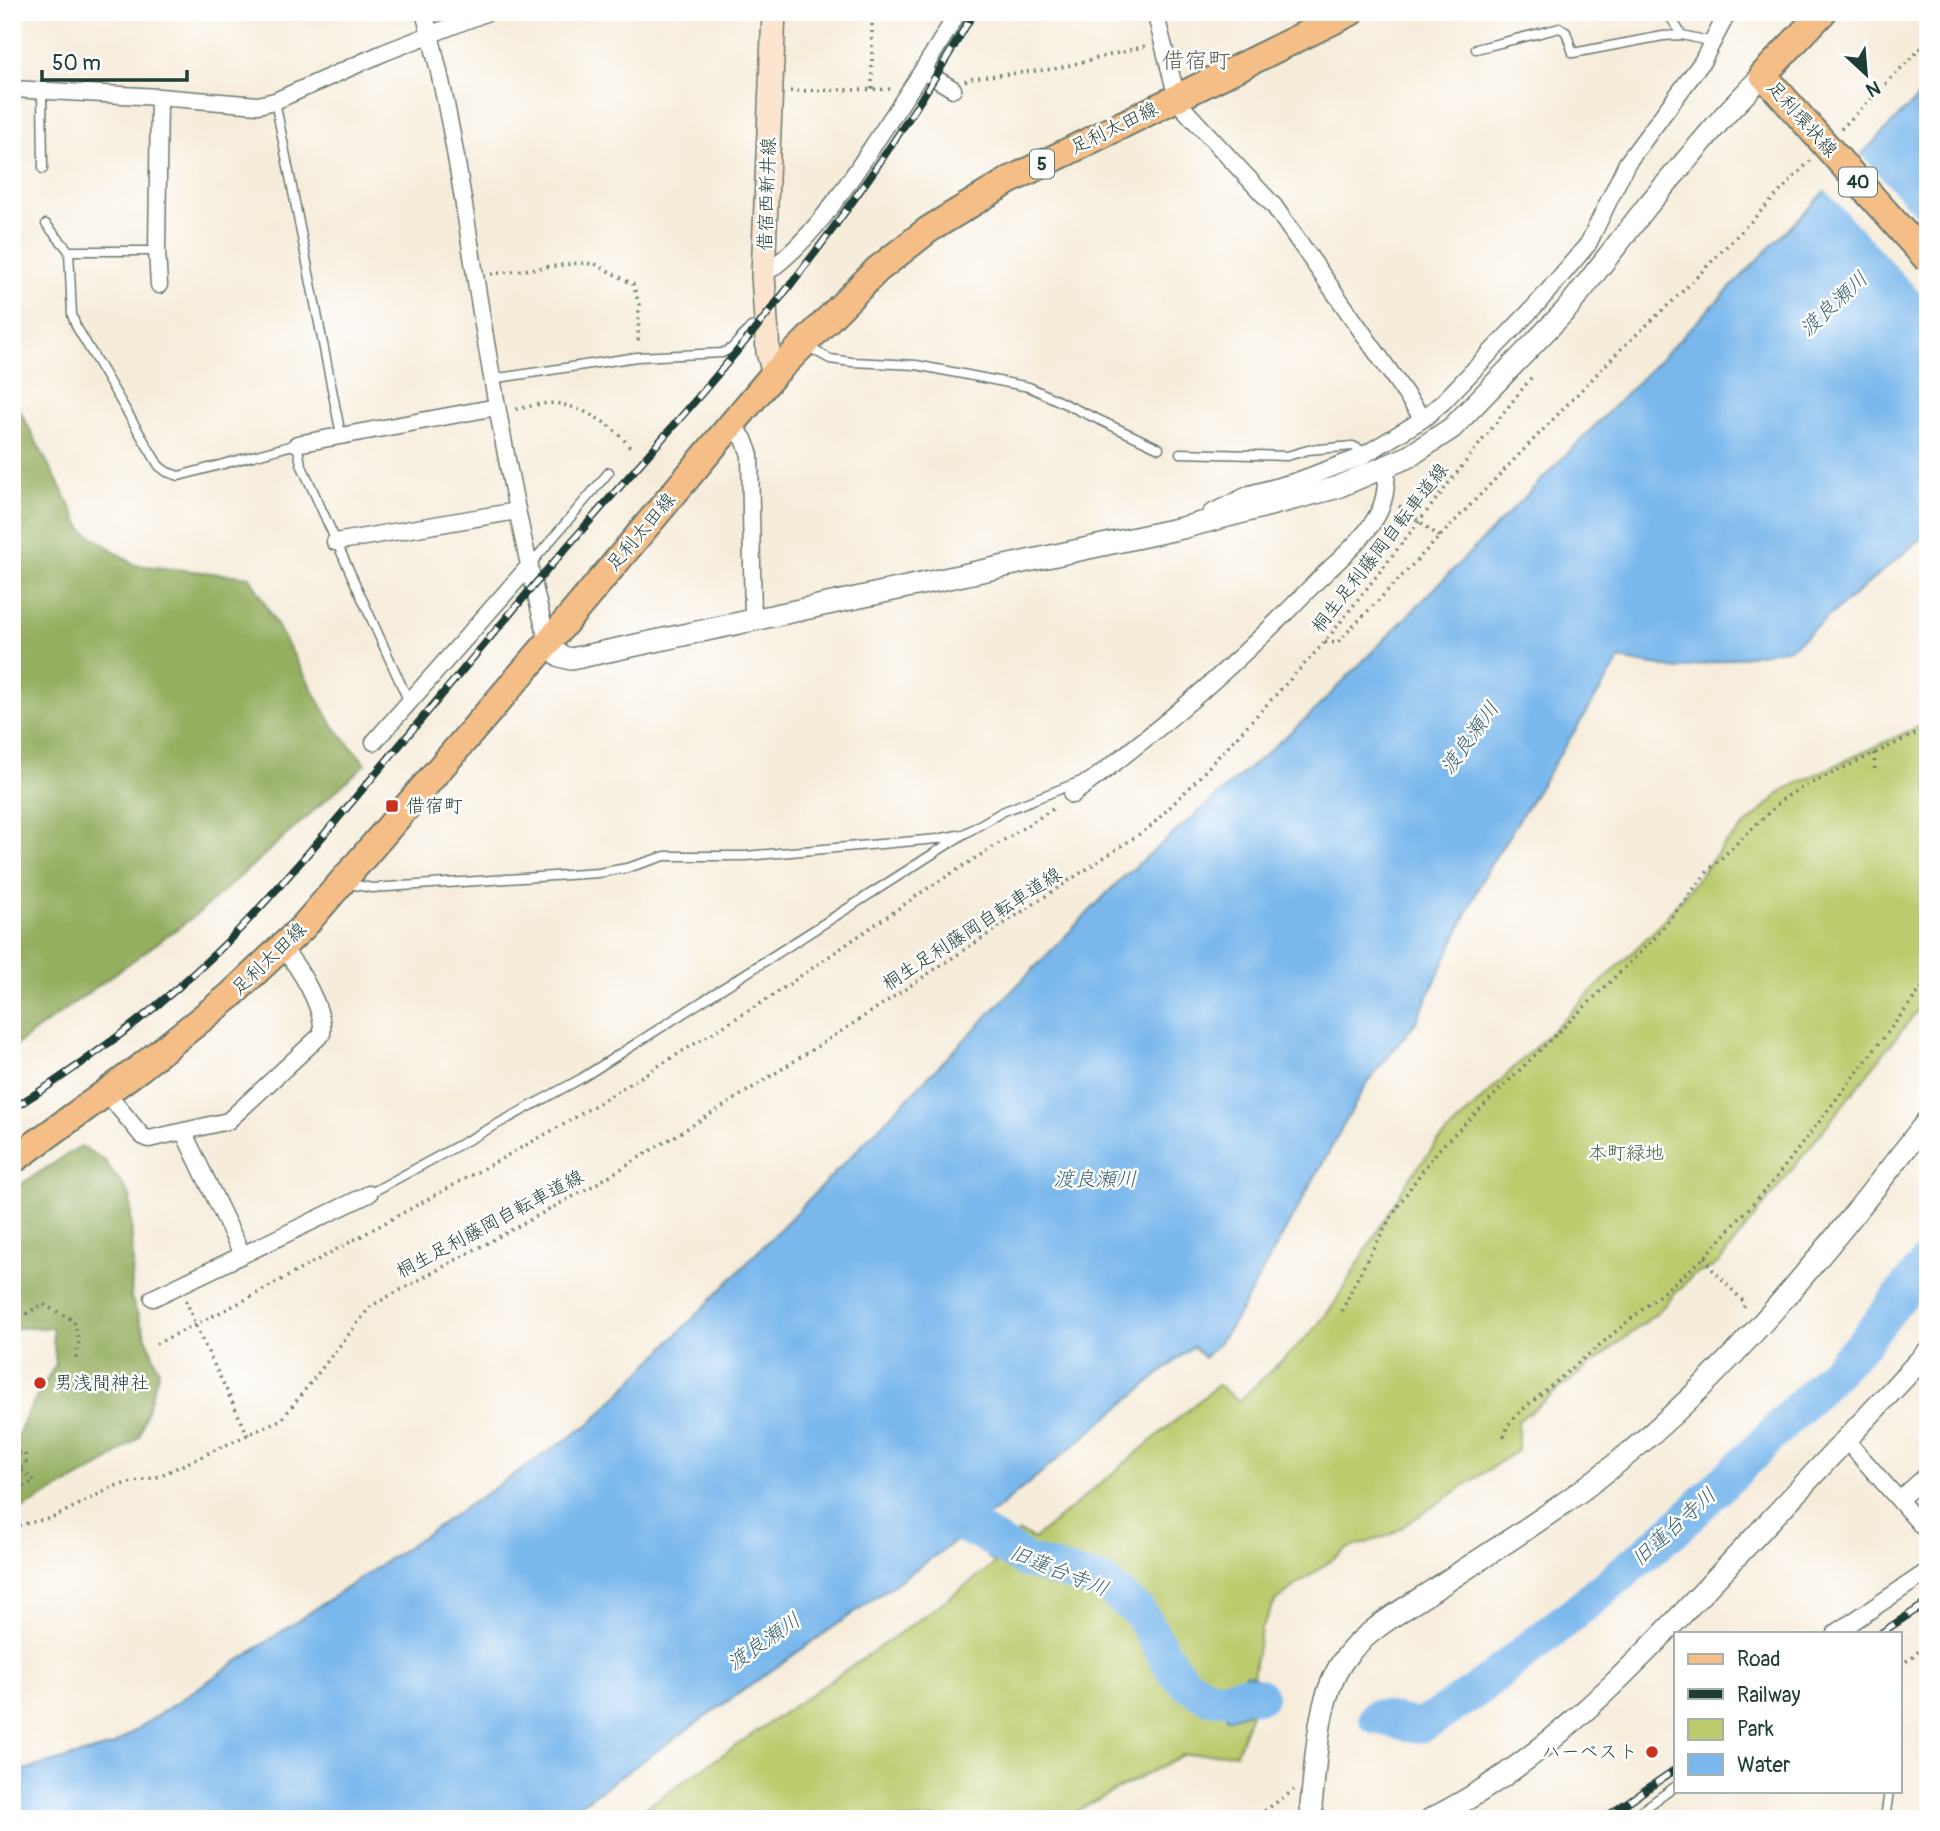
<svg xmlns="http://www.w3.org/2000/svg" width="1940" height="1831" viewBox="0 0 1940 1831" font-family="Pangolin,'Klee One',sans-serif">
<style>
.green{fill:#bccb6d;stroke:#6e8450;stroke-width:2}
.forest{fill:#95af60;stroke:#5a764a;stroke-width:2}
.water{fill:#79b7ec;stroke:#4c7a90;stroke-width:2}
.pier{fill:#f6ecda}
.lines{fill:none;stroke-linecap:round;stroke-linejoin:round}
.river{stroke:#79b7ec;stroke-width:35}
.service-casing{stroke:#6a7a6e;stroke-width:11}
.minor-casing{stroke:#6a7a6e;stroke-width:19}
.tertiary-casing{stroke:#6a7a6e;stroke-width:24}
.secondary-casing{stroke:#6a7a6e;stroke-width:26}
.primary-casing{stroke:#6a7a6e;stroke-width:30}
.path{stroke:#6a7a6e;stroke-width:3.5;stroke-dasharray:2 5;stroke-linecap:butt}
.service{stroke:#fff;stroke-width:8}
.minor{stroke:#fff;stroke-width:16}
.tertiary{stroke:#fff;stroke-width:21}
.secondary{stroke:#fbe5cf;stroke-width:23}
.primary{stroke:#f6be87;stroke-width:26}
.rail-casing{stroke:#1f3d34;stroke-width:8}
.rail{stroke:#fff;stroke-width:5;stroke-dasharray:16;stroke-linecap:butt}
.primary-bridge-casing{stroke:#6a7a6e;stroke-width:30;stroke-linecap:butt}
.primary-bridge{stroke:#f6be87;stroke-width:26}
.poi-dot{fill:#c8321e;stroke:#fff;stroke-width:2.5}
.labels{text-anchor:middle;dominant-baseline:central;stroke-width:5;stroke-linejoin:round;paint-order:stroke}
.shield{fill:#fff;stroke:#627771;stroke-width:2}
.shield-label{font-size:18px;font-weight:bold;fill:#1f3d34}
.street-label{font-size:19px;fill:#1f3d34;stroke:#fff}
.poi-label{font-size:19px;fill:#1f3d34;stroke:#fff;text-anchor:start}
.park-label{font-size:19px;fill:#466042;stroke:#fff}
.water-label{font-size:21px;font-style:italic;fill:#3a626b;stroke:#fff}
.quarter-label{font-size:23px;fill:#605e54;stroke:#fff}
</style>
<rect width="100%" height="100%" fill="#fff"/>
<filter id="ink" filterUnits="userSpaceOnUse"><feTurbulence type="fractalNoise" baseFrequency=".0143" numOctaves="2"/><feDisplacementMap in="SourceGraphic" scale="14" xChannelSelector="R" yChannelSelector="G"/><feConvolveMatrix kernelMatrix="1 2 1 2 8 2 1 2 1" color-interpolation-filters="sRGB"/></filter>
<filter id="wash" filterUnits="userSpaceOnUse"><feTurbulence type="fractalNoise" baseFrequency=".00686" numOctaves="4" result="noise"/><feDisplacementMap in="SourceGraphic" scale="28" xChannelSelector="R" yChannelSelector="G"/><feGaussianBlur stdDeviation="1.57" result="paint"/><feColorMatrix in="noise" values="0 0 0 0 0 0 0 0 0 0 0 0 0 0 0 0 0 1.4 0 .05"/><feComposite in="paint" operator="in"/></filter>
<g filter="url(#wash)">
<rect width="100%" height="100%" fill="#f6ecda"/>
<path class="green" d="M1928,722V997L1720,1261L1713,1267L1692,1276L1656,1314L1518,1421V1450L1390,1535L1347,1549L1276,1600L1261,1629L1253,1676L1247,1675L1237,1684L1227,1719L1252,1711L1236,1753L1183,1755L1061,1819H629L917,1621L995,1564L987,1556L1019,1532L1034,1539L1218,1385L1239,1401L1312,1332L1334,1304L1408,1180L1437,1143L1659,926L1725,844L1785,789Z"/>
<path class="forest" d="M12,396L83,530L135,565L250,577L333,726L366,764L200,912L12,1048Z
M81,1146L104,1160L130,1195L133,1262L131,1297L159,1371L139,1437L104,1464L22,1509L12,1500V1449L28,1412L56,1364L52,1328H12V1190Z"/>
<path class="water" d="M1928,87V533L1791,648L1677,669L1620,659L1486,872L1416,1022L1367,1083L1236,1319L1218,1344L1204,1358L1193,1346L1000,1507L946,1548L560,1819H12V1773L112,1746L592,1422L1119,881L1310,715Z
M1247,1674L1264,1681C1256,1710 1255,1710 1227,1719L1223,1690L1237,1684Z"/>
<path class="pier" d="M1859,152L1928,229V302L1824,188Z"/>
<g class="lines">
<path class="river" d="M942,1517L985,1535L1027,1561L1105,1584L1139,1612L1173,1669L1184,1681L1199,1691L1211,1697H1226L1242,1693L1260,1696
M1376,1717L1417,1726L1433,1719L1477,1690L1584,1605L1675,1529L1749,1458L1864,1342L1928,1261"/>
</g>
</g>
<g filter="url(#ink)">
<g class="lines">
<defs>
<path id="service" d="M1667,12L1682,35L1713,42
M1476,49L1560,28L1566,32L1573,53L1663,36L1682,35
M42,92L43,169
M275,101L341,435
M46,224L69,251H157
M69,251L72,315L76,326L159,466L167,472L179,476L297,444L301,464L409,702
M808,347L830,359L852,362L916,365L1029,387L1159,448
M492,379L637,357L722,353L732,348L751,327L764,325
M1180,453L1287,456L1308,450L1353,446L1367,453
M530,565L609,472
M345,883L372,888L598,873L627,868L665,856H745L937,839L958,835
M369,1194L582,1078L964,834L1002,812L1086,779
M1630,1819L1676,1786
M1885,1819L1889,1791"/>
<path id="minor" d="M424,12C450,105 463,199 478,294C497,411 518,528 548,643
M1155,12L1177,98L1184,109L1274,206L1423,419
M923,71L953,89
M12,89L159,97L258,105L275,101L383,53L488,12
M159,97L157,251L159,285
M763,275C813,241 847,185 880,135C907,95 934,54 958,12
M732,424L744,439L750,455L753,620
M297,444L497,407
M1211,513L1250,494L1297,481L1361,457L1423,419L1443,402L1537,304L1588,244L1627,163L1702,62L1728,12
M335,542L517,511
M374,742L530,565
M1072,795C1160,731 1242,659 1317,581C1336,562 1361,542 1375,519C1386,502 1386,486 1387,467
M106,1092L142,1136L149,1139L228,1121L322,1034C325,1010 299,966 282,948
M183,1131L242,1254
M153,1298L369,1194
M1846,1440L1928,1533
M1899,1500L1928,1474
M1836,1633L1928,1571"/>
<path id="tertiary" d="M548,643L560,656L571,659L1182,528L1335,488L1408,457L1452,428L1567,309L1648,205L1724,116L1763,75
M1312,1819L1311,1805C1317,1758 1316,1701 1343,1661C1363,1631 1408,1607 1438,1587C1497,1548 1557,1511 1612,1467C1735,1369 1832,1243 1928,1120
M1431,1819C1546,1762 1634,1665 1721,1573C1790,1500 1859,1426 1928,1352"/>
<path id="secondary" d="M774,374L768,352L763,275L774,12"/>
<path id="primary" d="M1789,104L1763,75L1823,12
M12,1161L140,1068L230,996L303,927L548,643L774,374L877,270L928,230L1010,180L1351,12"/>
</defs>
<use href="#service" class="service-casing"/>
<use href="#minor" class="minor-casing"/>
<use href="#tertiary" class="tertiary-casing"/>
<use href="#secondary" class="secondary-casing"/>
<use href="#primary" class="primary-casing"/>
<path class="path" d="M965,81L970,78L1054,69L1146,46
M872,89V12
M790,91L891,89
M1841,129L1928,41
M491,274L579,263L595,264L633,284L639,304L638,344
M516,409C530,407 546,401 560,404C586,409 616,426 630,448
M1399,506L1440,537
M1325,642L1337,643L1622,348L1679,295L1811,160
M1874,753L1875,772
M1705,1257L1713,1270L1744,1302V1310
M186,1300L195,1325L248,1435
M1342,1311C1368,1253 1401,1196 1441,1147L1655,938L1708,871L1783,799L1799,789L1928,728
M12,1336L17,1319L43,1304L74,1321L79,1341L75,1362
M156,1344L243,1301L566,1123L769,998L922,892L1056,807
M1504,1437L1508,1425L1522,1410L1705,1257L1775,1179L1928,980
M12,1453H25L26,1462L19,1468L35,1481L21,1488L12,1497
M12,1527L54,1517L115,1486L157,1477L282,1419L371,1306L596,1184L719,1109L848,1027L1150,827L1190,787L1325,642L1534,374
M1900,1665L1913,1657L1928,1641
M1253,1819L1294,1790"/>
<use href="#service" class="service"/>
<use href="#minor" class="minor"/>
<use href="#tertiary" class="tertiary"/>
<use href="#secondary" class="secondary"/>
<use href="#primary" class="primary"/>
<defs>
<path id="rail" d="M12,1109C85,1064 155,1011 217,952C262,908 304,858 345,810C407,737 468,663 530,590C595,513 664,439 728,362C820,253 903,135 974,12
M1881,1633L1928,1602
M1603,1819L1676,1769"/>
</defs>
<use href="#rail" class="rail-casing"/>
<use href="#rail" class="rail"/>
<defs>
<path id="primary-bridge" d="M1789,104L1928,260"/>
</defs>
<use href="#primary-bridge" class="primary-bridge-casing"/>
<use href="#primary-bridge" class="primary-bridge"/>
</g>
</g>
<g class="poi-dot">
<rect x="385" y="799" width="14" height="14" rx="3.5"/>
<circle cx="40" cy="1383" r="7"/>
<circle cx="1652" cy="1752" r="7"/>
</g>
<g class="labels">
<g class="shield">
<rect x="1030" y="149.5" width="24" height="29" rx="5"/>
<rect x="1839" y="167.5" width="38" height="29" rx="5"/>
</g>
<g class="shield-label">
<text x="1042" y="164">5</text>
<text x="1858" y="182">40</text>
</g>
<g class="street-label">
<text transform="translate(1802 119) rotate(48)">足利環状線</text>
<text transform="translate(1114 128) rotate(-26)">足利太田線</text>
<text transform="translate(767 194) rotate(-88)">借宿西新井線</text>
<text transform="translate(641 532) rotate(-50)">足利太田線</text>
<text transform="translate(1380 548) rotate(-52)">桐生足利藤岡自転車道線</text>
<text transform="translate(972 929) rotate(-33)">桐生足利藤岡自転車道線</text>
<text transform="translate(269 959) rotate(-44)">足利太田線</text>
<text transform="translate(490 1224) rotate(-28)">桐生足利藤岡自転車道線</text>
</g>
<g class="poi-label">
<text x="406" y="806">借宿町</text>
<text x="54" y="1383">男浅間神社</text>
<text x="1638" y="1752" text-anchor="end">ハーベスト</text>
</g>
<g class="park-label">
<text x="1626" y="1153">本町緑地</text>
</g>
<g class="water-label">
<text transform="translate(1834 304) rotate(-43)">渡良瀬川</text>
<text transform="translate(1470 738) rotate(-54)">渡良瀬川</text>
<text x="1095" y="1179">渡良瀬川</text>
<text transform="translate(1674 1527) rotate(-42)">旧蓮台寺川</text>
<text transform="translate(1059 1571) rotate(22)">旧蓮台寺川</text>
<text transform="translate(764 1642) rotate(-35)">渡良瀬川</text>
</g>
<g class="quarter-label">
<text x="1196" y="60">借宿町</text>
</g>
</g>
<rect width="1940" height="1831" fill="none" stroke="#fff" stroke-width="42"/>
<rect x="1674" y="1632" width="228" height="161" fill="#ffffff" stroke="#a5b1ae" stroke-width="2"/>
<rect x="1688" y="1654" width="35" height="10" fill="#f6be87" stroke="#a5b1ae" stroke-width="2"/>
<text x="1737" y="1666" font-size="21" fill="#1f3d34">Road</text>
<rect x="1688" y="1689" width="35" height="10" fill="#1f3d34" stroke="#a5b1ae" stroke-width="2"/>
<text x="1737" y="1702" font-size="21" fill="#1f3d34">Railway</text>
<rect x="1688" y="1719" width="35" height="21" fill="#bccb6d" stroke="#a5b1ae" stroke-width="2"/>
<text x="1737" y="1736" font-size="21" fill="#1f3d34">Park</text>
<rect x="1688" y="1754" width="35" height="21" fill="#79b7ec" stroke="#a5b1ae" stroke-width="2"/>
<text x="1737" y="1772" font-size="21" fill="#1f3d34">Water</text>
<g transform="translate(1866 74) rotate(154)" stroke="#ffffff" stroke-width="5" paint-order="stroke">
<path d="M0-5L12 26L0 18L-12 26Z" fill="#1f3d34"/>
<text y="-10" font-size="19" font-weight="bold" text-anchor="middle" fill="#1f3d34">N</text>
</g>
<path d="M42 70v10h145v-10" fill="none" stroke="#1f3d34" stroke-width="3.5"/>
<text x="52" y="70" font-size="21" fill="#1f3d34" stroke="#ffffff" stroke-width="5" paint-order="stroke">50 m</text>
</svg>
